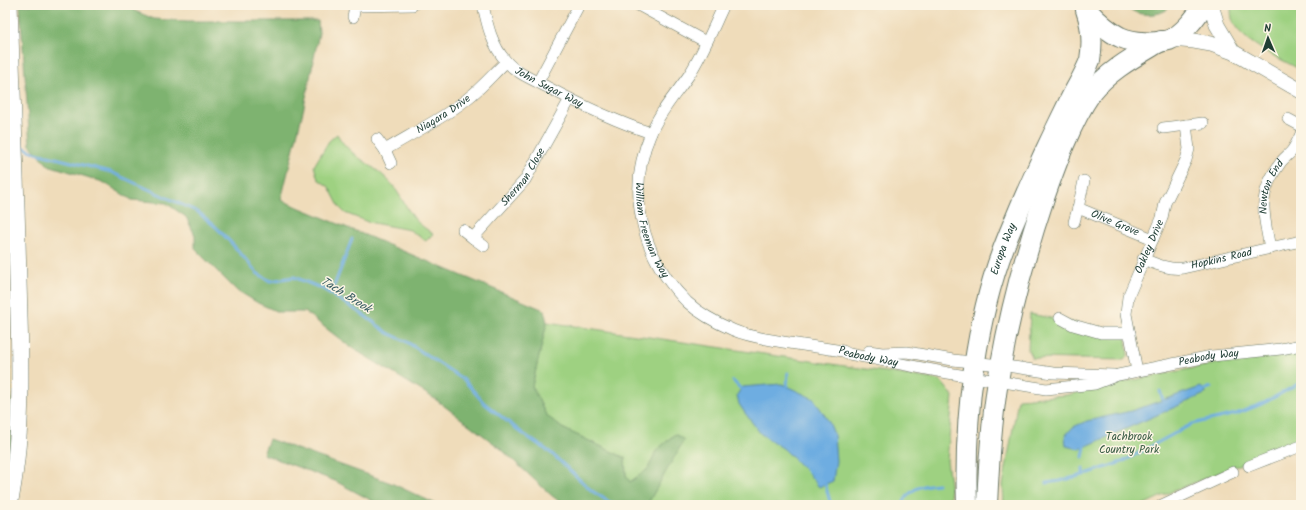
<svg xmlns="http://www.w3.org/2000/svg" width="1306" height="510" viewBox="0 0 1306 510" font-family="Kalam,sans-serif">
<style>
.green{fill:#9ed181;stroke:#5e875a}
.forest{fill:#7eb36f;stroke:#4e7852}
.water{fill:#6eade1;stroke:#46758a}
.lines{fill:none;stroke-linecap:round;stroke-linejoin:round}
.stream{stroke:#6eade1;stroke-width:3}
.street-casing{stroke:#687563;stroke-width:12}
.secondary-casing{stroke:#687563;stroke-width:16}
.primary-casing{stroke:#687563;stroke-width:18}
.highway-casing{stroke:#687563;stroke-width:22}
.street{stroke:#fff;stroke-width:11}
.secondary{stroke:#fff;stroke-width:15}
.primary{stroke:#fff;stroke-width:17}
.highway{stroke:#fff;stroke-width:20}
.labels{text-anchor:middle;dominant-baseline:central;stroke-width:3;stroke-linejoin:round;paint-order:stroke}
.street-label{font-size:11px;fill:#1f3d34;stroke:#fcf5e5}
.park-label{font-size:11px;fill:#385b43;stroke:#fcf5e5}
.water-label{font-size:12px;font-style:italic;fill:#33595f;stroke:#fcf5e5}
</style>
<rect width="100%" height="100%" fill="#fcf5e5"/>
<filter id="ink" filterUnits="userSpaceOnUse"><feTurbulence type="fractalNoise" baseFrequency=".025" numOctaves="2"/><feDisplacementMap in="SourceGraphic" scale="8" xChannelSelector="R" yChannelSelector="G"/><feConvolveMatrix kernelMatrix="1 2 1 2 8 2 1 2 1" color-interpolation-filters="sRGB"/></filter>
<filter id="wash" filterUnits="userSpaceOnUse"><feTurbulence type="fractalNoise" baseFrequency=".012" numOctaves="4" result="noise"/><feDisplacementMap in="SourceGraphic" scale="16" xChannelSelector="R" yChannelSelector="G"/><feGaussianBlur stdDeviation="0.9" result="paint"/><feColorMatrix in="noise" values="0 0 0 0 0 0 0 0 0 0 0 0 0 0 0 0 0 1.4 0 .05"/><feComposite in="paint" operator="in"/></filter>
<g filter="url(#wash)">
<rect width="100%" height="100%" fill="#efdcba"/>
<path class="green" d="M1231,5H1301V70C1281,59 1245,44 1234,24C1231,18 1231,11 1231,5Z
M337,134C348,155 369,162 386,178C398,189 404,205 414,218C419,225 427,229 433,234L426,241L410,230L368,222L345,213L340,208L329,187L318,179L314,166L329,141Z
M1030,314L1107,329H1125L1128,356L1124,360L1032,358L1028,350Z
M547,322L940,380L953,396L947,460L950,484L951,505H647L683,440L675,434L656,451L648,469L630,482L626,476L625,458L562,428L546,415L532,386Z
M1301,353V440L1166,494L1143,505H1004L1003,485L1018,399L1067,395L1128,381L1230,361Z"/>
<path class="forest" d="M20,5H131L135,11L154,19L187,21H318L319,33L304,107L281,200L544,310L547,322L532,386L546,415L562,428L625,458L626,476L630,482L648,469L656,451L675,434L684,440L647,505H564L551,495L500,448L435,399L349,346L305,312H278L258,303L235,289L195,249V235L186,217L166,203L132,200L103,182L48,165L30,145Z
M1123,5H1172C1164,15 1148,16 1137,13C1132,11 1127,7 1123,5Z
M5,95L12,443L5,486Z
M269,439L391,483L438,505H380L335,481L263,454Z"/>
<path class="water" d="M782,384L814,399L829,422L834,434L836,461L833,481L819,487L808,473L784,449L761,434L745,413L739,404L737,395L742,387Z
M1201,387L1207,393L1080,449L1066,446L1065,436L1073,427L1087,421L1131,411Z"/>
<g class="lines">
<path class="stream" d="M23,147L36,153L111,172L198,212L216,227L235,247L257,273L270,281L294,277L323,289L365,316L388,333L407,342L464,380L484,403L522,433L551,453L592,491L614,505
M331,294L352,239
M733,381L741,389
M787,386L788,373
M1204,390L1211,387
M1160,391L1163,400
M1083,457L1085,446
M1083,468V475
M1046,483L1060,481L1083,475L1122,462L1192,424L1236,414L1264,403L1298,384
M825,484L831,505
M902,505C909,488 922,485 938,484"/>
</g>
</g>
<g filter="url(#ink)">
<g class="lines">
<defs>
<g id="street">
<path id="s1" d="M483,5C487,24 492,46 506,61C516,73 534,80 547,87C581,105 614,121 651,133"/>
<path d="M638,5L706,42"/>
<path id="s2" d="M724,5C713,28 703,53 689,75C676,94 660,111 651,133C625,192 642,257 687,302C700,314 717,323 733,330C749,337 767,339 783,342C803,345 823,348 843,351L849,354L948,373L1046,389L1095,384L1118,375L1212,356L1281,349L1301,345"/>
<path d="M353,17L355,6L413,5"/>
<path d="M538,82L579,5"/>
<path d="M1288,119L1301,126"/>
<path d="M1163,128L1203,123"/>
<path id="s3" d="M377,139L385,150C413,133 449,115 473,94C485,84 495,72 506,62"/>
<path d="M385,150L391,163"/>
<path id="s4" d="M1078,208L1153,239"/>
<path d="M1074,222L1078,208L1084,181"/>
<path id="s5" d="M463,230L473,238L525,180L570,99"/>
<path d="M473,238L484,246"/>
<path id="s6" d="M1270,248C1263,211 1257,194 1281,162C1284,158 1287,156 1290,153C1295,148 1298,140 1301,134"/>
<path id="s7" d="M1143,259C1156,264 1169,270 1183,268L1301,241"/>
<path d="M1060,318L1073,325L1101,333H1130"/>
<path d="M869,351L882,353L907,352L953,360L1000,365L1053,373L1114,375"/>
<path id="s8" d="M1137,371L1126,314L1128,297L1162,218L1165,203L1186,160L1189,149L1186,125"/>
<path d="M1249,466L1301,446"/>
<path d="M1162,505L1233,472"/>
</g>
<path id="secondary" d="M1211,5L1217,25L1233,52
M1170,39L1194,41L1211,44L1233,52L1301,91"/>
<path id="primary" d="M9,5C12,97 16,189 18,281C20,355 24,432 9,505"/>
<g id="highway">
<path d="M1087,10C1097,21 1107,31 1120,37C1134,43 1155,44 1169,40C1182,35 1197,17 1203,5"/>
<path id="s9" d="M967,505C964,416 975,316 1009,234C1027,190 1047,146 1068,104C1075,89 1084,76 1090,60C1093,42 1092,27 1086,10"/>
<path d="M987,505C989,458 992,410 1001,364C1011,307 1026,252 1044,198C1056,164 1071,122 1091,93C1109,70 1136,56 1161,41"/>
</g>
</defs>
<use href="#street" class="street-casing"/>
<use href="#secondary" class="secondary-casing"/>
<use href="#primary" class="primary-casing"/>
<use href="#highway" class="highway-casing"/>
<use href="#street" class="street"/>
<use href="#secondary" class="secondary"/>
<use href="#primary" class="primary"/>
<use href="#highway" class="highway"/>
</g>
</g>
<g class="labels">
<g class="street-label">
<text stroke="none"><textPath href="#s1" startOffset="112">John Sugar Way</textPath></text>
<text stroke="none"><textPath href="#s3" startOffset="82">Niagara Drive</textPath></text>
<text stroke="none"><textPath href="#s5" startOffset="92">Sherman Close</textPath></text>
<text stroke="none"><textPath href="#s6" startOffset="63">Newton End</textPath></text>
<text stroke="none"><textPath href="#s4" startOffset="40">Olive Grove</textPath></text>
<text stroke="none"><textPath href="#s2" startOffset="249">William Freeman Way</textPath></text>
<text stroke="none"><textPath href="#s8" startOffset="130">Oakley Drive</textPath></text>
<text stroke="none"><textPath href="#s9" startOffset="260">Europa Way</textPath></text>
<text stroke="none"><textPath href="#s7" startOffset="81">Hopkins Road</textPath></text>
<text stroke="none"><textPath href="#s2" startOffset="524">Peabody Way</textPath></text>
<text stroke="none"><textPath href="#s2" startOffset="871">Peabody Way</textPath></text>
</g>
<g class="park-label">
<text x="1129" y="437">Tachbrook<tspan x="1129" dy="13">Country Park</tspan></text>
</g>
<g class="water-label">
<text transform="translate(346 295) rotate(32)">Tach Brook</text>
</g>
</g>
<rect width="1306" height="510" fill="none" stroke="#fcf5e5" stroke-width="20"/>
<g transform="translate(1268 38) rotate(358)" stroke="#fcf5e5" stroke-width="3" paint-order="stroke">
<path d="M0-3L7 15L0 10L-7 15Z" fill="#1f3d34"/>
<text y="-6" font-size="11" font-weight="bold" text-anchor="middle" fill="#1f3d34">N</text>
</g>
</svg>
